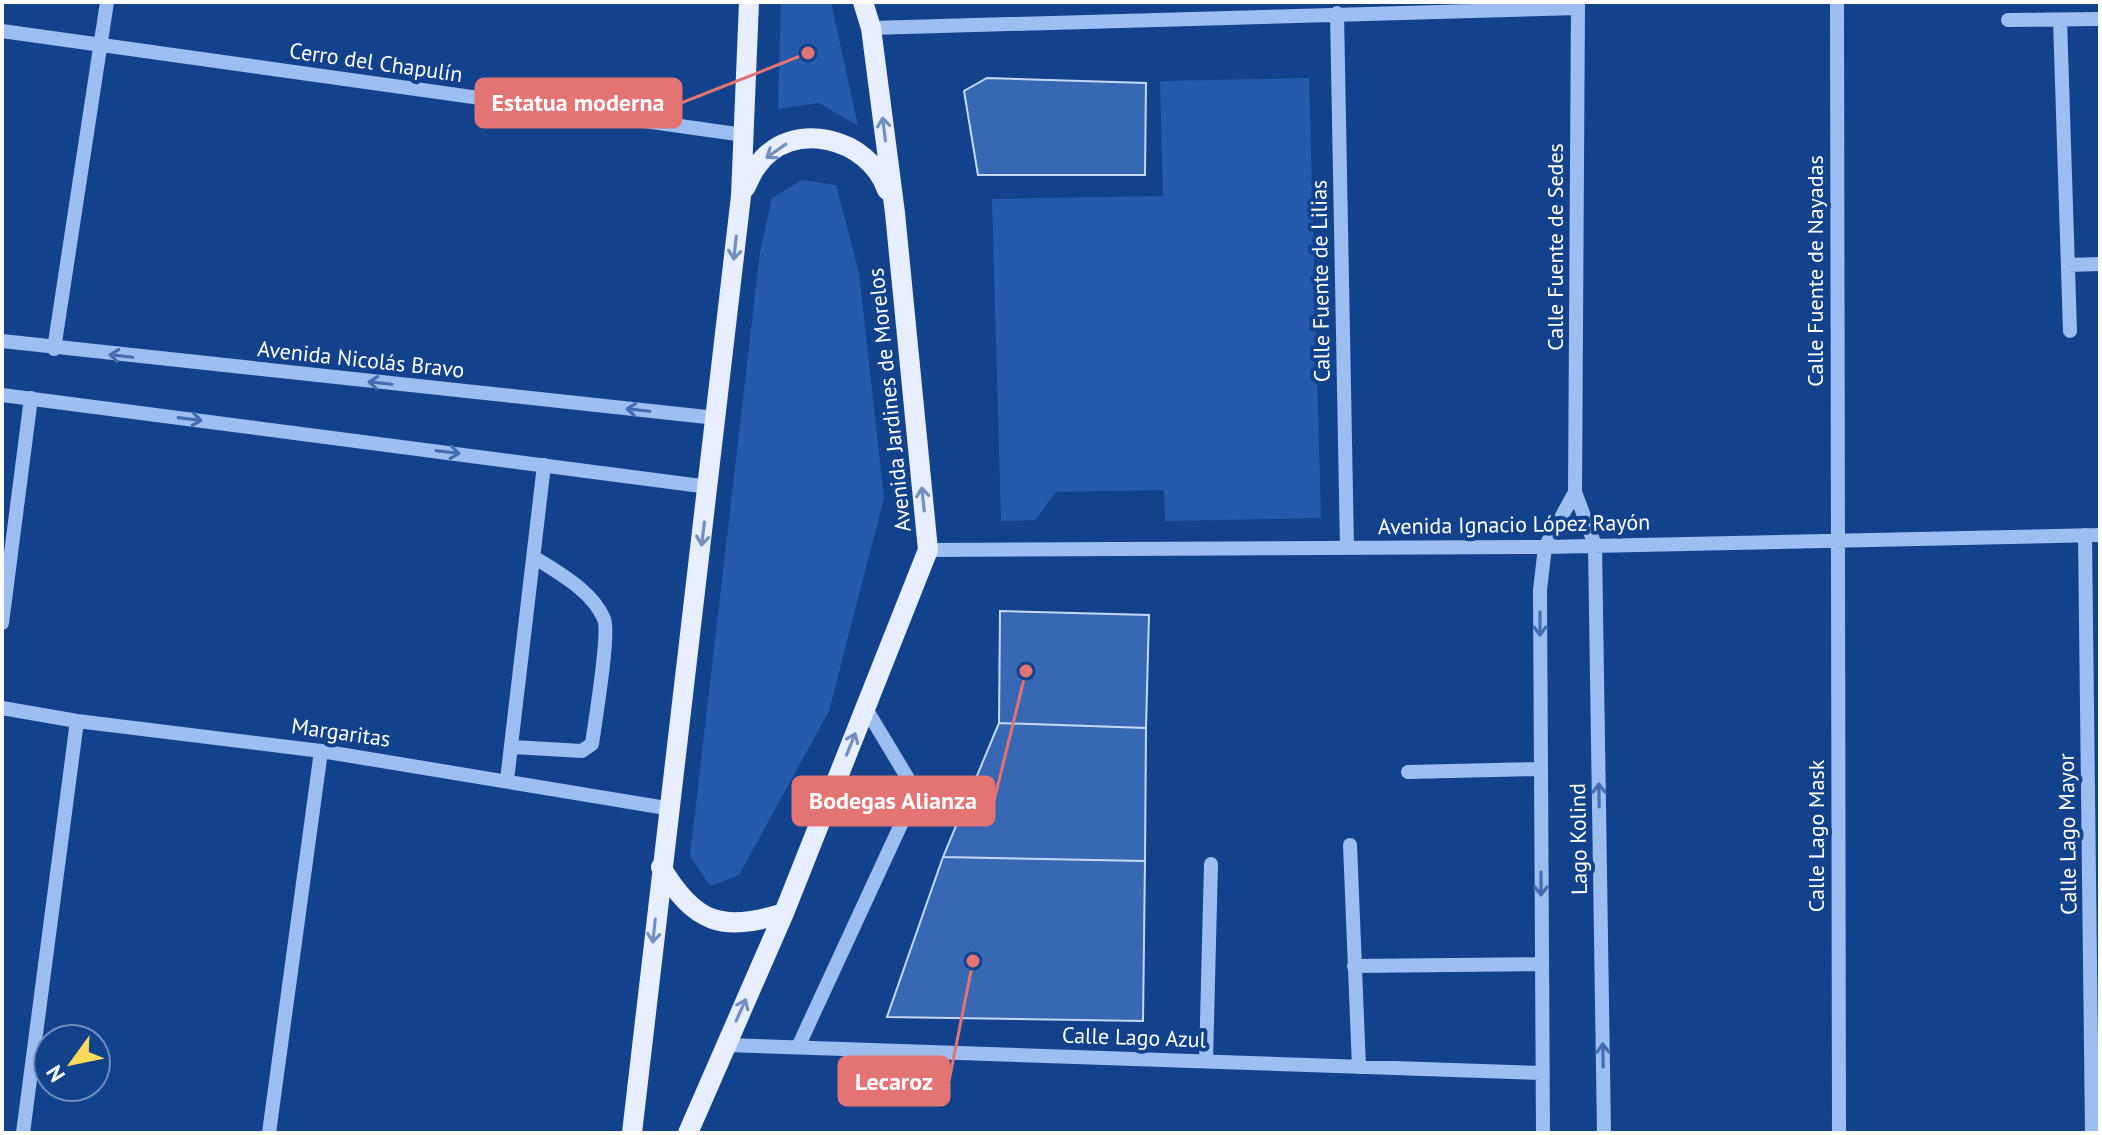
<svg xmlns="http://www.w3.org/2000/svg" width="2102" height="1135" viewBox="0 0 2102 1135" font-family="'PT Sans',sans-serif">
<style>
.green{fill:#255aac}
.building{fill:#3768b4;stroke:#c3dafc;stroke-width:2}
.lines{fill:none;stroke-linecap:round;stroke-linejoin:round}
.minor{stroke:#9cbef1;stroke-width:14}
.major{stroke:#e6eeff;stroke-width:20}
.oneway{stroke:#728fc0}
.oneway2{stroke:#436db0}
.labels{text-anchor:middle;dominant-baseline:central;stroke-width:8;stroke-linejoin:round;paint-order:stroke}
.street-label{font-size:22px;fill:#fff;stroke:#13428d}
.leader{fill:none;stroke:#e47373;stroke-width:3}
.callout-dot{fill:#e47373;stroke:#13428d;stroke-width:3}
.callout{fill:#e47373;stroke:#e47373;stroke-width:3}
.callout-label{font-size:24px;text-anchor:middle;font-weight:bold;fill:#fff}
</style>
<rect width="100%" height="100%" fill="#13428d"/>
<path class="green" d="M781,2H831L858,126L819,103L778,109Z
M1309,78L1321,518L1165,521L1164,490L1056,492L1035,520L1001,521L992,199L1163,196L1160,81Z
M802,180L836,185L859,273L884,498L829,711L739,875L710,886L690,856L760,252L772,198Z"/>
<path class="building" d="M987,78L1146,83L1145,175H978L964,91Z
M1000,611L1149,615L1146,728L999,723Z
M999,723L1146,728L1145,861L943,857Z
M943,857L1145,861L1143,1021L887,1017Z"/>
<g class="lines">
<path class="minor" d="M1578,2L1575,492L1595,545L1604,1133
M1837,2L1839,1133
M1337,13L1347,548
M2008,20L2100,19
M2060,20L2070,331
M871,28L1578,8
M2,31L744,135
M2068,265L2100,264
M2,341L716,418
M54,349L107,2
M2,395L709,487
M2085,535L2092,1133
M928,550L1545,547L2100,535
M2,623L31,398
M2,708L77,721L321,751L672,809
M513,747L582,751L592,744C595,722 610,633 604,619C592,590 558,573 534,557
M1408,772L1540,769
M507,780L544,465
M1350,845L1359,1067
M1354,966L1541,964
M726,1045L1542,1073
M798,1047L916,792L865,707
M1206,1061L1211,864
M23,1133L77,721
M269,1133L321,751
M1543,1133L1540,590L1545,547L1575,492"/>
<path class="major" d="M745,188C749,181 752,172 757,166C791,117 870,138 887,190
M661,867C694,923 722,933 784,913
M632,1133L741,196L749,2
M688,1133L784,913L928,550L895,213L871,28L863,2"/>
</g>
<defs><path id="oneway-shaft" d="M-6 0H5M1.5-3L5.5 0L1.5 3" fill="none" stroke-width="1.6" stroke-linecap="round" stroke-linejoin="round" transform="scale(2)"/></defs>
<g class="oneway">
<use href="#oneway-shaft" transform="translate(884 129) rotate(-97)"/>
<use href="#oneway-shaft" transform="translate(776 151) rotate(145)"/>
<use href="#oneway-shaft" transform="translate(735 248) rotate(96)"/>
<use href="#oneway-shaft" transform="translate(923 499) rotate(-96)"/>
<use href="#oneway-shaft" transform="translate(703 534) rotate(97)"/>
<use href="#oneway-shaft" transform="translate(851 744) rotate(-68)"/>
<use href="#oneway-shaft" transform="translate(654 931) rotate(96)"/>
<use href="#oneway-shaft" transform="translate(741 1010) rotate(-66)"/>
</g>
<g class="oneway2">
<use href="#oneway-shaft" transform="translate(121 356) rotate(-174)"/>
<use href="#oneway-shaft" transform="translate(380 383) rotate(-174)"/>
<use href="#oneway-shaft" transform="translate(638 410) rotate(-174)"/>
<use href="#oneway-shaft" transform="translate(190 419) rotate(7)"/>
<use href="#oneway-shaft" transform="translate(448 452) rotate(7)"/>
<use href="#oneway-shaft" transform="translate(1540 624) rotate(90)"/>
<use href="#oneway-shaft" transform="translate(1599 795) rotate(-91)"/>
<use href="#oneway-shaft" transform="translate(1541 884) rotate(90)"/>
<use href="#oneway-shaft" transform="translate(1603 1055) rotate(-91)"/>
</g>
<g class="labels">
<g class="street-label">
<text transform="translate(376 62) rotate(8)">Cerro del Chapulín</text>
<text transform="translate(1555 247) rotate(-90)">Calle Fuente de Sedes</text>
<text transform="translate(1815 271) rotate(-90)">Calle Fuente de Nayadas</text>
<text transform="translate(1320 281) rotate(-91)">Calle Fuente de Lilias</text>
<text transform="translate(361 359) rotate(6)">Avenida Nicolás Bravo</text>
<text transform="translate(889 400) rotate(-96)">Avenida Jardines de Morelos</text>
<text transform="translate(1514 524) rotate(-1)">Avenida Ignacio López Rayón</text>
<text transform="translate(341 732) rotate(8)">Margaritas</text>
<text transform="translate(2067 834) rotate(-91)">Calle Lago Mayor</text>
<text transform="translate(1816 836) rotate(-90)">Calle Lago Mask</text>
<text transform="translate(1578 839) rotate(-91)">Lago Kolind</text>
<text transform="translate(1134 1037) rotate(2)">Calle Lago Azul</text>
</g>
</g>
<path class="leader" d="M808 53L681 103M1026 671L994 801M973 961L949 1081"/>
<g class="callout-dot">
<circle cx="808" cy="53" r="8"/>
<circle cx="1026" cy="671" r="8"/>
<circle cx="973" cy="961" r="8"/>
</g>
<g class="callout">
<rect x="476" y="79" width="205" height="48" rx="8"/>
<rect x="793" y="777" width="201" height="48" rx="8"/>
<rect x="839" y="1057" width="110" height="48" rx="8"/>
</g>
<g class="callout-label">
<text x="578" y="111">Estatua moderna</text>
<text x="893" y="809">Bodegas Alianza</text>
<text x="894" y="1090">Lecaroz</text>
</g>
<rect width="2102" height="1135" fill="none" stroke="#ffffff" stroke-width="8"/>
<g transform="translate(72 1063) rotate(237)"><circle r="38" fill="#13428d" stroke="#718ebb" stroke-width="2"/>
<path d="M0-6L14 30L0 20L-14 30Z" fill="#ffd95c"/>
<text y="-12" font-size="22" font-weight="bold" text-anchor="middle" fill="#ffffff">N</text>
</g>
</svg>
